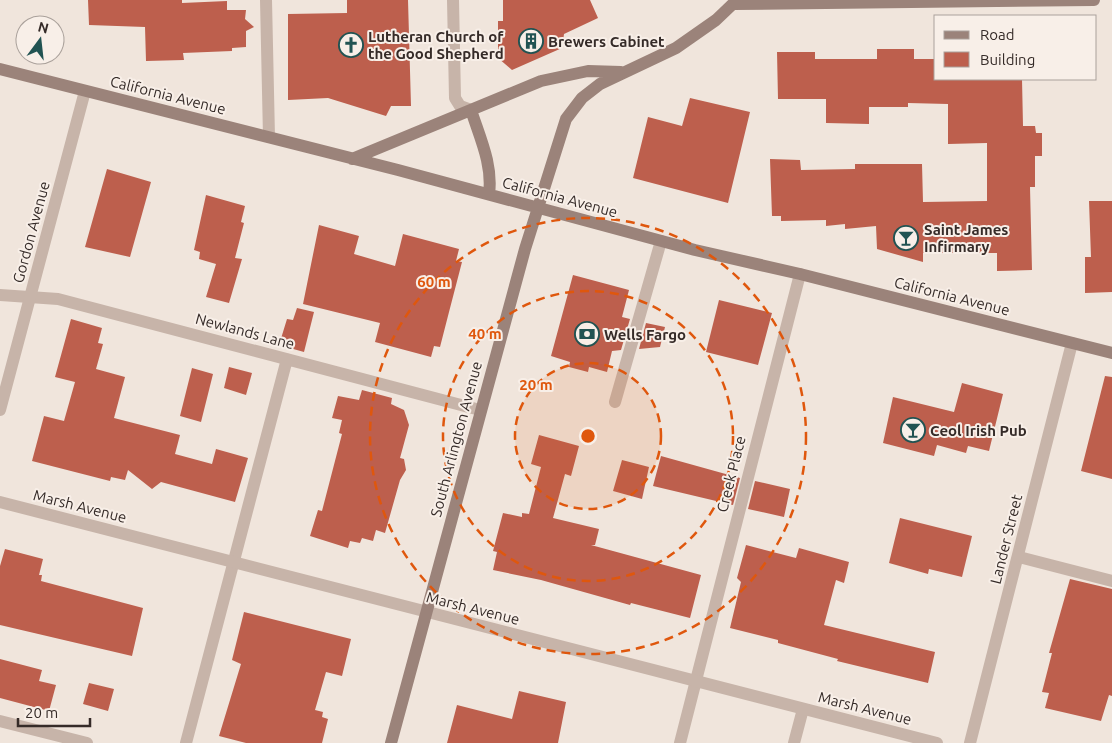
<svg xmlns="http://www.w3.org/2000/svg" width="1112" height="743" viewBox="0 0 1112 743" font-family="Ubuntu,sans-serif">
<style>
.building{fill:#bd5f4d}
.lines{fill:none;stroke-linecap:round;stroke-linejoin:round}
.lane{stroke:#c7b4a9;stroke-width:12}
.street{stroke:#c7b4a9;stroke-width:12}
.secondary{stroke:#9b837a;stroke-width:12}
.ring{fill:none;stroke:#df570d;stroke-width:2.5;stroke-dasharray:9 6}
.labels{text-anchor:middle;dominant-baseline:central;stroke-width:4;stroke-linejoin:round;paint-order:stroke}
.poi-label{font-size:15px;font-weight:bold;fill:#352b28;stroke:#f8efe8;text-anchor:start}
.street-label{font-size:15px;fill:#352b28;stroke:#f8efe8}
.centre{fill:#df570d;stroke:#f8efe8;stroke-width:2.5}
.ring-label{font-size:15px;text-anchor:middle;font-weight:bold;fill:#df570d;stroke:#f8efe8;stroke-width:4;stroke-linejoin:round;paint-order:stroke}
</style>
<rect width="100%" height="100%" fill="#f0e5dc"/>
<path class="building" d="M88,0H182V3L227,1V10H246L245,19L254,27L246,31V47L232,48V51L183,53L184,60L146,61L145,27L89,25Z
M347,0H408L411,106H391L386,116L328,98L288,100V14L347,13Z
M503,0H590L598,18L564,34L562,48L512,70L498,58V21H503Z
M877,49H914V59H936V79H1022L1023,126H1035L1036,133H1042V156H1035V187H1030L1032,270L997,271V253H923V262L877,249L876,226L845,229V224L826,226V220L781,221V216H772L770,159L800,160L801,170L855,169V164H922L923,202L987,201V143L948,144V104L908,103V107H869V124L826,123V99H778L777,52H815V59H877Z
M690,98L750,112L728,203L633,178L648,117L682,126Z
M107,169L151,182L130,257L85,247Z
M206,195L245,206L241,222L244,223L235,258L242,259L229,303L206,297L216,264L199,259L200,252L194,250Z
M1089,201H1112V292L1085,293V257H1091Z
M319,225L359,236L354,254L395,266L403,234L459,249L456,261L462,262L449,312L440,347L434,346L431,357L375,342L380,323L303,304Z
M573,275L629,290L622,317L630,319L621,350L612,351L607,372L589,367L588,372L569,367L570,362L551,356Z
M719,300L772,313L758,365L706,352Z
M297,308L314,312L304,352L279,345L287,319L293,320Z
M71,319L102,328L98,343L103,344L96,369L125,377L114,418L180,435L175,454L212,464L216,449L248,458L235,502L161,482L152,489L128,470L125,480L111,477L110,481L32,461L44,416L64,421L75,382L55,377Z
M646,323L665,327L660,347L639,349Z
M229,367L252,373L246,395L224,388Z
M192,368L213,374L201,422L180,416Z
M1105,376L1112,377V479L1081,471Z
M962,383L1003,394L989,451L968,446L966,453L937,445L934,456L883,443L893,397L954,412Z
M362,390L392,398L391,404L404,410L409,425L400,458L404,459L406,470L400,480L385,533L376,530L373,541L362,538L360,543L350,541L348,548L310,536L318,510L322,511L342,434L339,433L342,420L332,418L338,396L359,400Z
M539,435L579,446L571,476L565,474L553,518L599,529L595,545H591L701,575L690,618L631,603L630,605L541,580L493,570L497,552L493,551L503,513L522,517V513L529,514L541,467L531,464Z
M661,456L740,478L733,505L653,486Z
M622,460L649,467L642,499L613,491Z
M755,481L790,489L784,517L748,509Z
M900,518L972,536L962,577L929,569L928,574L889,563Z
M746,545L796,558L799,548L849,562L844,583L836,580L824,625L935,652L928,683L837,661L838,659L778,643V640L730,628L741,582L737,578Z
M5,549L43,559L39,575H42L41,581L143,608L132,656L0,625V566Z
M1070,579L1112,589V696L1109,695L1101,721L1045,708L1049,693L1042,692L1052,653H1049Z
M244,612L351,639L342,676L326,672L315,710L323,712L322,717L328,719L322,743H246L219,736L241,664L232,660Z
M0,659L42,670L39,681L56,685L49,711L0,698Z
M89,683L114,689L108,711L83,704Z
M519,691L566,702L558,743H447L457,705L512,719Z"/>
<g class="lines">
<path class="lane" d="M266,0L269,137
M0,295L58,299L480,410
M615,402L661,241
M1019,557L1112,581
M0,721L87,743
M186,743L287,359
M680,743L800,274
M794,743L803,709"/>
<path class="street" d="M453,0L455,98L460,106L471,110
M0,410L85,91
M0,502L937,743
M970,743L1072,343"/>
<path class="secondary" d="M734,4L1094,0
M0,69L398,170L695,250L800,274L1112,353
M471,110C480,138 493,165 489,194
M352,159L541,81L588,71L621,72
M391,743L525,249L566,119L582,98L600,84L676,48L716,20L737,0"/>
</g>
<circle cx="588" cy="436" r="73" fill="#df570d" fill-opacity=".12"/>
<g class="ring">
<circle cx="588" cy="436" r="73"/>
<circle cx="588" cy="436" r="145"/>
<circle cx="588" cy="436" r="218"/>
</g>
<defs>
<symbol id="building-ring" viewBox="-11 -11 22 22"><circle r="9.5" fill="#f8efe8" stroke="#215352" stroke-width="1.5"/><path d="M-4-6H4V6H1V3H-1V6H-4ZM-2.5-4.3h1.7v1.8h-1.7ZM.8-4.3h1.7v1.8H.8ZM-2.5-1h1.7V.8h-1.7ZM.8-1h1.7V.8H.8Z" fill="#215352"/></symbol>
<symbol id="church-ring" viewBox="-11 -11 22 22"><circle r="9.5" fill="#f8efe8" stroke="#215352" stroke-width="1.5"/><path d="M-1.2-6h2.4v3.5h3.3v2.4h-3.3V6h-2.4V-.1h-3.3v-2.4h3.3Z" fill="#215352"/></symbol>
<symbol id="bar-ring" viewBox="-11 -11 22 22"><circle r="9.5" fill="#f8efe8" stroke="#215352" stroke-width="1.5"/><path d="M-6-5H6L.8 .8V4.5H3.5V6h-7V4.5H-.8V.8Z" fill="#215352"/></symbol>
<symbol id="bank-ring" viewBox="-11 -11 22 22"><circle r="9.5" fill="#f8efe8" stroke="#215352" stroke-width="1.5"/><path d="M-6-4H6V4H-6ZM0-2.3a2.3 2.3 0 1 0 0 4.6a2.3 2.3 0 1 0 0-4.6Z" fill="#215352"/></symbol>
</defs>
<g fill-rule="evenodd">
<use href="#building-ring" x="517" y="27" width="28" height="28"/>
<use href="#church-ring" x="337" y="31" width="28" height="28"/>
<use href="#bar-ring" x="892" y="224" width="28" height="28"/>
<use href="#bank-ring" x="573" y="320" width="28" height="28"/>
<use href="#bar-ring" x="899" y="416" width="28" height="28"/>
</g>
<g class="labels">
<g class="poi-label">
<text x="368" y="36">Lutheran Church of<tspan x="368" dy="17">the Good Shepherd</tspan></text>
<text x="548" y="41">Brewers Cabinet</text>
<text x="924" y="229">Saint James<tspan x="924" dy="17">Infirmary</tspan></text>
<text x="604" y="334">Wells Fargo</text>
<text x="930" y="430">Ceol Irish Pub</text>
</g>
<g class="street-label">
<text transform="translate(168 95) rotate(14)">California Avenue</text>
<text transform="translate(560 197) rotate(15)">California Avenue</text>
<text transform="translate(31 232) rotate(-75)">Gordon Avenue</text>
<text transform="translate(952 296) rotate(14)">California Avenue</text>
<text transform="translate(245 331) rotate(15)">Newlands Lane</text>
<text transform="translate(456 439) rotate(-75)">South Arlington Avenue</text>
<text transform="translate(731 474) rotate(-76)">Creek Place</text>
<text transform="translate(80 506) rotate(14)">Marsh Avenue</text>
<text transform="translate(1006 539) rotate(-76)">Lander Street</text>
<text transform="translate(473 608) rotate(14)">Marsh Avenue</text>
<text transform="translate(865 708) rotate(14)">Marsh Avenue</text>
</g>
</g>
<circle cx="588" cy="436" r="8" class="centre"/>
<g class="ring-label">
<text x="434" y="287">60 m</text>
<text x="485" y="339">40 m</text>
<text x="536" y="390">20 m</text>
</g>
<rect x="934" y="15" width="162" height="65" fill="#f8efe8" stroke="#aaa19b"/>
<rect x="944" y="31" width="25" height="8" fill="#9b837a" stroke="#aaa19b"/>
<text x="980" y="40" font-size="15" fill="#352b28">Road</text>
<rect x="944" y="52" width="25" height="15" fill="#bd5f4d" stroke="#aaa19b"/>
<text x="980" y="65" font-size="15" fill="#352b28">Building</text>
<g transform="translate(40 40) rotate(15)"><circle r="24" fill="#f8efe8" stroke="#aaa19b"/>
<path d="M0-4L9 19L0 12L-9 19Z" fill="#215352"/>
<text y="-8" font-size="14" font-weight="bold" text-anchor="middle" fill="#352b28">N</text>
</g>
<path d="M18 718v8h72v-8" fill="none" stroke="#352b28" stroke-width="2.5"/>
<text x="25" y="718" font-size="15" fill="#352b28" stroke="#f8efe8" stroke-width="4" paint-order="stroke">20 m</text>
</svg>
